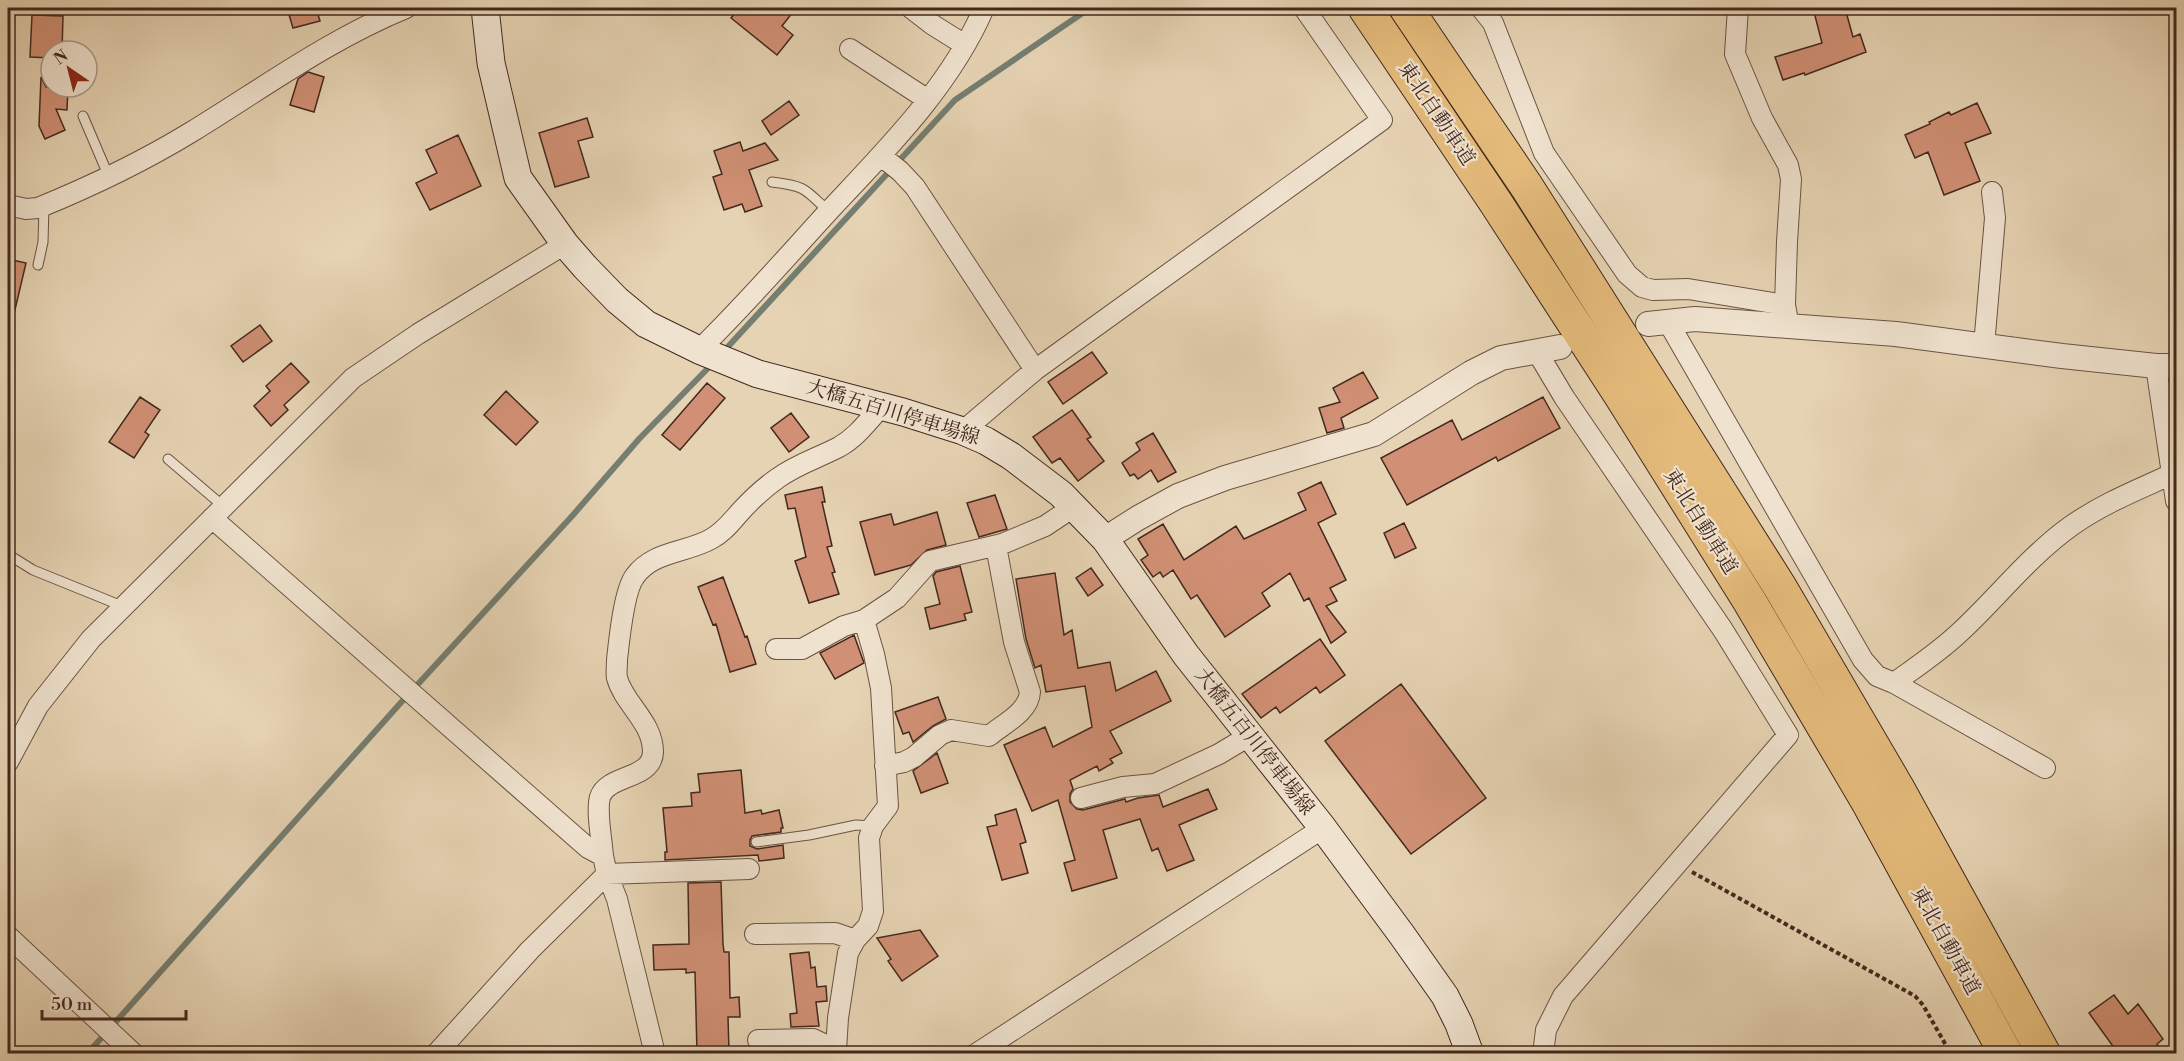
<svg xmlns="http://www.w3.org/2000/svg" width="2184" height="1061" viewBox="0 0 2184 1061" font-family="'Libre Bodoni','Noto Serif JP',serif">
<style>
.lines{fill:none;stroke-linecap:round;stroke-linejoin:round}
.stream{stroke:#757e71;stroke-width:6}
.building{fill:#d19075;stroke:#43281e;stroke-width:1.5}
.service-casing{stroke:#6c5343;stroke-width:11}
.minor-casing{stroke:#6c5343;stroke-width:22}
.tertiary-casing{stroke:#6c5343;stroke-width:26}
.secondary-casing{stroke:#43281e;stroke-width:29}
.motorway-casing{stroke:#43281e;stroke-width:35}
.path{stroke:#43281e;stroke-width:4;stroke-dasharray:4.5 3;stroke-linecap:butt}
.service{stroke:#efe2ce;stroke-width:9}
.minor{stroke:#efe2ce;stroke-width:20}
.tertiary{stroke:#efe2ce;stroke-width:24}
.secondary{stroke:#efe2ce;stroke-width:27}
.motorway{stroke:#e3ba7a;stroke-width:33}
.labels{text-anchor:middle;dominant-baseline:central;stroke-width:4.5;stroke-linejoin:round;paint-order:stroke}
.street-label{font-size:20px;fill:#43281e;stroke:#efe2ce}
</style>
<rect width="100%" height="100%" fill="#e6d3b3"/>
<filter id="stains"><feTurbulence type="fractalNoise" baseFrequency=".00333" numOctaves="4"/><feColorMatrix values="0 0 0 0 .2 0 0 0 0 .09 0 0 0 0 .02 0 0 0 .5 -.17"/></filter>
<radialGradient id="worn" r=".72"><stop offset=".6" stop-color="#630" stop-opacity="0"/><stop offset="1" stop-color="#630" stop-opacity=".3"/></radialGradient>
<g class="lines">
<path class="stream" d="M724,351L955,100L1090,8
M419,683L573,515L639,439L713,363
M87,1054L405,698"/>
</g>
<path class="building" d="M287,8H316L320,21L293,28Z
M739,8H796L782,26L793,35L777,55L731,18Z
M1813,8H1845L1853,37L1860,34L1866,52L1805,75L1804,73L1783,80L1775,57L1822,43Z
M32,15L63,16L62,51H51V58L30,57Z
M308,72L324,77L314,112L290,105L298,79Z
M41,77L46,87H68L67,110L56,109L65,130L45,139L39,126Z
M789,101L799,115L771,135L762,121Z
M1977,103L1991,133L1965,143L1980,181L1944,195L1928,152L1915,158L1905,135L1930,124L1929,122L1949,112L1951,115Z
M587,118L593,137L578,141L589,177L555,187L539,133Z
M458,135L481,186L430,210L416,183L437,173L426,150Z
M740,142L743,151L765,143L778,160L749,170L762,206L745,212L742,204L724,210L713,177L722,174L714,151Z
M8,259L26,263L14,314L8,313Z
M260,325L272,341L243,362L231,346Z
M1092,352L1107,373L1063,404L1048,382Z
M291,363L309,382L284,405L288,410L271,426L254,406L270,391L266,386Z
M1363,372L1378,398L1341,418L1344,428L1327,433L1319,408L1340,402L1333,388Z
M707,383L725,398L680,450L662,435Z
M506,391L538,422L516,445L484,415Z
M140,397L160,410L145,432L149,435L134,458L109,442Z
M1543,397L1560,428L1498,461L1496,457L1407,505L1381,458L1452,420L1462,440Z
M1072,410L1091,437L1087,439L1104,461L1078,481L1060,458L1052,463L1033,437Z
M791,413L809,437L789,452L771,428Z
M1153,433L1176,472L1158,482L1151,470L1138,479L1134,474L1130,476L1122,463L1140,450L1136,443Z
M1321,482L1336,514L1318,523L1346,580L1330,588L1337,601L1326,606L1346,632L1331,643L1309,598L1304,601L1290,573L1262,593L1270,606L1225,637L1197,595L1191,599L1173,570L1163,577L1160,572L1153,577L1141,560L1148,555L1138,539L1163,524L1184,560L1236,526L1244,539L1306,510L1298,493Z
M822,487L825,502H822L832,546L827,547L835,572L832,573L839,594L809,603L795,561L806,557L795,508L788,509L785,495Z
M995,495L1007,529L979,537L967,503Z
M937,512L946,545L927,550L911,565L875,575L860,522L891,514L894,525Z
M1404,523L1416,548L1395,558L1384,533Z
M960,566L972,612L964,614L966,620L930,629L925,608L940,604L933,576L936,572Z
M1091,568L1103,585L1088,596L1076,578Z
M1055,573L1064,635L1072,630L1078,668L1110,662L1116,691L1156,671L1171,701L1110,731L1122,753L1110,759L1113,763L1099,771L1097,766L1070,780L1073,789L1070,794V802L1077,809L1083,810L1125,799L1126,802L1138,798L1159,795L1163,807L1208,789L1217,809L1179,825L1194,860L1167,871L1158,848L1152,851L1140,819L1103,830L1117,878L1072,891L1064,863L1075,860L1058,800L1032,811L1004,745L1045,727L1053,747L1092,727L1085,686L1046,692L1041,665L1035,668L1026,639L1016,579Z
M723,577L745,637L747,636L756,664L730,672L716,624L713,625L698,587Z
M854,635L864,663L835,679L820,653Z
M1320,639L1345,675L1320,693L1316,687L1280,713L1276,707L1261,718L1242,694Z
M1401,684L1486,798L1411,854L1325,741Z
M938,697L946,719L933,726L913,742L909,732L903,734L895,712Z
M937,753L948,783L921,793L913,771Z
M741,770L745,813L761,810L762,814L779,810L783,828H781V832L752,836L750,840V846L757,849L783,845L784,858L759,861L758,855L665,860V852H667L663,808L692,806L691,793L700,792L698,774Z
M1016,809L1026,842L1020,844L1028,873L1002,880L987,827L997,825L995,815Z
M721,882L723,944L724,952H729L730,998L739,997L740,1017H728L729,1052L697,1053L695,972L686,973V969L654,970L653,945L689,944L688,883Z
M920,930L938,956L902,981L888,961L891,959L877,938Z
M809,952L811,968L815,967L817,987L826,986L827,1001L816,1002L819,1026L791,1027L790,1014L797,1013L790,954Z
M2114,995L2128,1014L2138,1004L2163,1039L2157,1044L2160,1048L2152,1053H2124L2119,1047L2115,1049L2089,1013Z"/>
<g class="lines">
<defs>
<path id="service" d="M83,116L109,177
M772,182C806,186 805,189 829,212
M38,265L43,242L44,206
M168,459L223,506
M9,555L33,570L122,606
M756,842L809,835L856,825L873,826"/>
<path id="minor" d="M911,8L933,25L965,45
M1481,8L1493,23L1544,153L1627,274L1642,287L1653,290L1688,289L1785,305
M1738,8L1735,54L1762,118L1788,165L1791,179L1787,242L1785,305L1787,316
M850,49L928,100
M881,156L900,171L915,187L1035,370
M8,205L26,209L38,208C92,186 144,161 193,131C263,88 330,39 406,8
M1668,322L1863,660L1877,676L1894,683L2045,768
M1984,346L1995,218L1992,192
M699,350C744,306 785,259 827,213C885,151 950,87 984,8
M1536,350L1564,397L1723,630L1788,735L1563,996L1546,1030L1543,1054
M2156,366L2176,501
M963,431L1035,370L1382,120L1304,8
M212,518L588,848L603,856L607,874L617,899L655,1054
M776,649H802L844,626L864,620
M1894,683C1916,667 1939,652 1959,633C1997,598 2029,556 2071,526C2102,504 2137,490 2172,474
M8,762L38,706L91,639L353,378L418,334L565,244
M885,766L904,762L914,757L940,735L951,730L989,736C1003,724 1029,712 1030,692L1014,642L996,546
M1081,798L1123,787L1155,784L1219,754L1249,736
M603,856C602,840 596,812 600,797C608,774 652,780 653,752C653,722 624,704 617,678C616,673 617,666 617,660C619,641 624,590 635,576C653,551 686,553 711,539C724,532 731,522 741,511C752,499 765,487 778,478C797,464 818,458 839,447C857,437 868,421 881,407
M755,934L835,933L855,940
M8,936L134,1054
M758,1040L813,1039L836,1050
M436,1054L530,950L607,874L749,869
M837,1054L836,1050L838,1018L848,953L855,940L868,926L873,911L869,838L873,826L888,806L881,688L874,654L864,620L897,598L930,561L1002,544L1045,526L1075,506
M976,1054L1323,828"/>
<path id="tertiary" d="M1648,324L1695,319L1896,334L2062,356L2156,366H2176
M1105,539L1138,518L1178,496L1225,478L1374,434L1471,373L1501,358L1560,347"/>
<path id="secondary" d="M485,8L491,63L518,178L565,244L585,267L617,300L646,324L699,350L758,374L903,412L963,431L986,441L1011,456L1061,494L1105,539L1186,655L1323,828L1402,935L1445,996L1459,1024L1470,1054"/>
<path id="motorway" d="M1365,8L1496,203L1621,396L1750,602L1868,802L2006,1054
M1406,8L1527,187L1780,587L1897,787L2044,1054"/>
</defs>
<use href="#service" class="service-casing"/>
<use href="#minor" class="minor-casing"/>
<use href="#tertiary" class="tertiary-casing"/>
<use href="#secondary" class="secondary-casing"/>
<use href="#motorway" class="motorway-casing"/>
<path class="path" d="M1692,872L1915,996L1923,1005L1951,1054"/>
<use href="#service" class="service"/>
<use href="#minor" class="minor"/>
<use href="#tertiary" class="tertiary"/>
<use href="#secondary" class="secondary"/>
<use href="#motorway" class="motorway"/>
</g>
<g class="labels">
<g class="street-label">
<text transform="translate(1436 114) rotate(56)">東北自動車道</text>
<text transform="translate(893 413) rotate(17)">大橋五百川停車場線</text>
<text transform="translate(1700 522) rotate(58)">東北自動車道</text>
<text transform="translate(1254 742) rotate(52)">大橋五百川停車場線</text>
<text transform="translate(1945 941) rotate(61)">東北自動車道</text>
</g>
</g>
<rect width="2184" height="1061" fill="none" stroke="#e6d3b3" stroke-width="30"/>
<rect x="9" y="9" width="2166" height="1043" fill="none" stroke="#43281e" stroke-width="3"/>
<rect x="15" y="15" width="2154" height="1031" fill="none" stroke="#43281e" stroke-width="1.5"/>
<g transform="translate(69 69) rotate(325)"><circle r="28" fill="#efe2ce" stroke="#aa9888" stroke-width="1.5"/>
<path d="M0-4.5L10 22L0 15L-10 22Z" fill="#8f2418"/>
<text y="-9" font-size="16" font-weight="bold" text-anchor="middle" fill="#43281e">N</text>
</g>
<path d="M42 1010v9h144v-9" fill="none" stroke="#43281e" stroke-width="3"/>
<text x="51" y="1010" font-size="18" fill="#43281e" stroke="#efe2ce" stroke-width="4.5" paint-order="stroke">50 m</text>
<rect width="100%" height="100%" filter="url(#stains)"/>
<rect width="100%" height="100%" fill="url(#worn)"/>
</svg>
